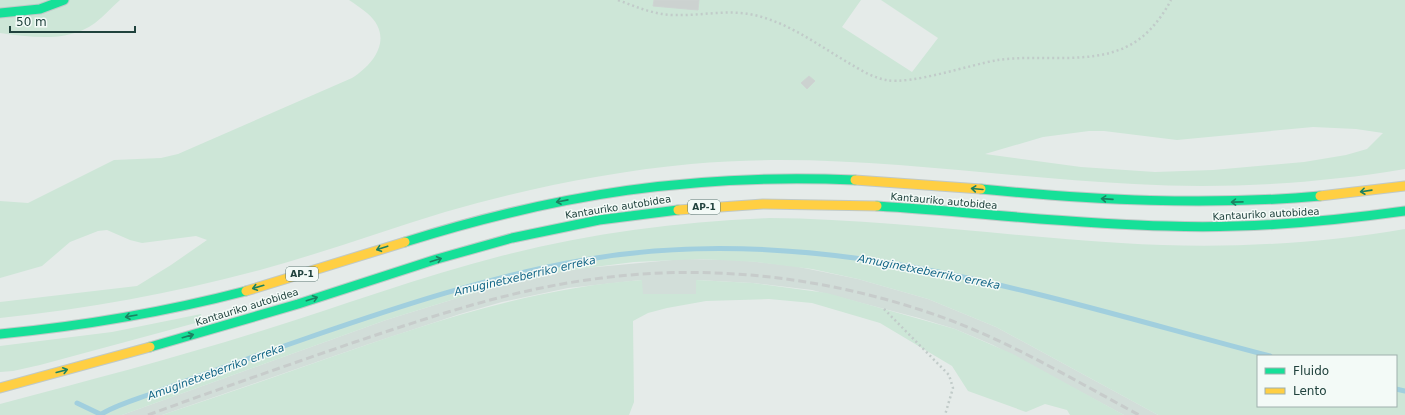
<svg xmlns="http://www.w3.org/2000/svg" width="1405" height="415" viewBox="0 0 1405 415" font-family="'DejaVu Sans',sans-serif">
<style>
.built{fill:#d2ded9}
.green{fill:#cde6d7;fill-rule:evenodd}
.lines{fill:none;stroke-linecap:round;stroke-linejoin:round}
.stream{stroke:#a1cfde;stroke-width:5}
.building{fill:#ccd2d0;stroke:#ced4d2}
.fast-casing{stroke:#c0c9c7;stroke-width:11}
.slow-casing{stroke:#c0c9c7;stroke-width:11}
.path{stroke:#c1cbc9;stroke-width:2.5;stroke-dasharray:2 3;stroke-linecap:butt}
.fast{stroke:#16e098;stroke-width:9}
.slow{stroke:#ffcf43;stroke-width:9}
.rail{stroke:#c7cccb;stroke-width:3;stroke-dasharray:8 4;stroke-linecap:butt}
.oneway{stroke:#1c8161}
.labels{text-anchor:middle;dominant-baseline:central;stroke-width:3;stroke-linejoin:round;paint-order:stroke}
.shield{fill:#f3faf7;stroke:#5f7975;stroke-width:1}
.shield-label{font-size:9px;font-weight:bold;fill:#20423d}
.street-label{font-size:10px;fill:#20423d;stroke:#f3faf7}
.water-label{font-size:11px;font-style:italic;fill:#126586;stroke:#f3faf7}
</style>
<rect width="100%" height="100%" fill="#e5ebe9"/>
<path class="built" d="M683,259L738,260L794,266L858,279L928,299L996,327L1158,415H1124L993,345L955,329L919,318L812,290L753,283L697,280L696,294H642L641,280L568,288L502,302L460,314L366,345L162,415H122L386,320L500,285L542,275L586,268Z"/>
<path class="green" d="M0,0H120C112,7 104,16 95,23C68,43 31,37 0,33Z
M349,0H861L842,27L912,72L938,38L881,0H1405V169C1316,184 1224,189 1134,184C986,177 839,150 691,164C607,172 525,189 445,212C383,231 322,253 260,270C175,293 88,309 0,318V302L137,286L171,265L207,240L196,236L142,243L130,240L107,230L98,231L70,242L42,266L0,278V201L28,203L114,160L161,158L178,154L352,78C376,63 394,36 367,13C361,8 355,4 349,0ZM1313,127L1356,129L1383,133L1367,149L1346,155L1304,162L1213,170L1155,172L1081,167L985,154L1043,137L1089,131H1104L1177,140Z
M769,218C887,219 1003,236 1121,243C1215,249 1312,245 1405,229V415H1158L996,327L928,299L858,279L812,269L757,262L700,259L634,262L586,268L542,275L500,285L386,320L122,415H0V404C87,381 175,358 261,331C341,306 420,277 501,256C589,233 678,222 769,218ZM1258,356H1396V406H1258Z
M642,280L643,294H696V280L753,283L827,293L955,329L1013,354L1124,415H1070L1067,410L1045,404L1026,412L968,391L952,366L880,323L812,303L769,299L706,301L667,308L648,313L633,321L634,402L629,415H162C214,398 266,380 317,362C423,325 529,288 642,280Z
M201,314L203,321L40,365L13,371L0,372V346L112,332Z"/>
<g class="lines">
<path class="stream" d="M1396,389L1405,391
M77,403L100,414
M100,415C115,405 138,399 156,392C207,373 258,355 310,337C400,306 491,276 584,260C817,218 1047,298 1270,356"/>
</g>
<path class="building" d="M654,0H699L698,10L653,6Z
M809,76L815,81L807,89L801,83Z"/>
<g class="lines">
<defs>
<path id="fast" d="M0,13L40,9L64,0
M981,189C1094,200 1206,206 1320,196
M877,206C974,212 1070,224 1167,226C1247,229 1326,222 1405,211
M405,242C557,194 695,173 855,180
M0,334C83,326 165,312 246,291
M150,347L298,304L437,259L512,238L599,220L678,210"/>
<path id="slow" d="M855,180L981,189
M1320,196L1405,186
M678,210L763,204L877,206
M246,291L405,242
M0,388L150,347"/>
</defs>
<use href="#fast" class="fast-casing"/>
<use href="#slow" class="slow-casing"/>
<path class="path" d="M618,0C637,7 654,15 675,15C701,16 728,9 754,15C786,22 814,42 842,59C856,67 870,77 886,80C911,85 969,65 998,60C1038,54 1089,65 1126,47C1146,38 1161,19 1171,0
M884,309L949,375L953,388L945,415"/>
<use href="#fast" class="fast"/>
<use href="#slow" class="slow"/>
<path class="rail" d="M148,415C216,390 285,366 355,342C436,315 517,288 602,278C718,263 838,279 947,319C1014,344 1076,381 1139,415"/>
</g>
<defs><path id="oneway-shaft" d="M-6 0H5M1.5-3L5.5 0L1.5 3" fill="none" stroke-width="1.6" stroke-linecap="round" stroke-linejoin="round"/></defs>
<g class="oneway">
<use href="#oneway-shaft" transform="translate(977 189) rotate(-175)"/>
<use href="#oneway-shaft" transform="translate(1366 191) rotate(172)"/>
<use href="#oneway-shaft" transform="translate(1107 199) rotate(-176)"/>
<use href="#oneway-shaft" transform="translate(562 201) rotate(169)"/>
<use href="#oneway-shaft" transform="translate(1237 202) rotate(179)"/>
<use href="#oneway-shaft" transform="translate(382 248) rotate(162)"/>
<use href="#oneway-shaft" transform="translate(436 260) rotate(-17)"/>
<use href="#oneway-shaft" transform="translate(258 287) rotate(164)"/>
<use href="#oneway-shaft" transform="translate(312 299) rotate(-18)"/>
<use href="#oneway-shaft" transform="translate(131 316) rotate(170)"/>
<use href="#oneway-shaft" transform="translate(188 336) rotate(-16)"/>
<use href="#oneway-shaft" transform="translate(62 371) rotate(-15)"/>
</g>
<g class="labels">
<g class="shield">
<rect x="688" y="200" width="32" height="14" rx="3"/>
<rect x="286" y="267" width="32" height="14" rx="3"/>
</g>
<g class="shield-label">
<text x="704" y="207">AP-1</text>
<text x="302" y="274">AP-1</text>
</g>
<g class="street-label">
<text transform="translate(944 201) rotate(5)">Kantauriko autobidea</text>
<text transform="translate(618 207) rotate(-9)">Kantauriko autobidea</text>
<text transform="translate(1266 214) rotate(-3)">Kantauriko autobidea</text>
<text transform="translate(247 307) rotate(-17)">Kantauriko autobidea</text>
</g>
<g class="water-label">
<text transform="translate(929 272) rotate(11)">Amuginetxeberriko erreka</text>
<text transform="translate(525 276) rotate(-13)">Amuginetxeberriko erreka</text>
<text transform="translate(216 372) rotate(-20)">Amuginetxeberriko erreka</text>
</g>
</g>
<rect x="1257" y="355" width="140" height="52" fill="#f3faf7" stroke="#9fb0ad"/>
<rect x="1265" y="368" width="20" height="6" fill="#16e098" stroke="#9fb0ad"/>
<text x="1293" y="375" font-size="12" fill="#20423d">Fluido</text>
<rect x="1265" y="388" width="20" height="6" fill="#ffcf43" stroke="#9fb0ad"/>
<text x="1293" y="395" font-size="12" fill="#20423d">Lento</text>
<path d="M10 26v6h125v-6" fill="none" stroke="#20423d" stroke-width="2"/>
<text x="16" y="26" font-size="12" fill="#20423d" stroke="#f3faf7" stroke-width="3" paint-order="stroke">50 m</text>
</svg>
